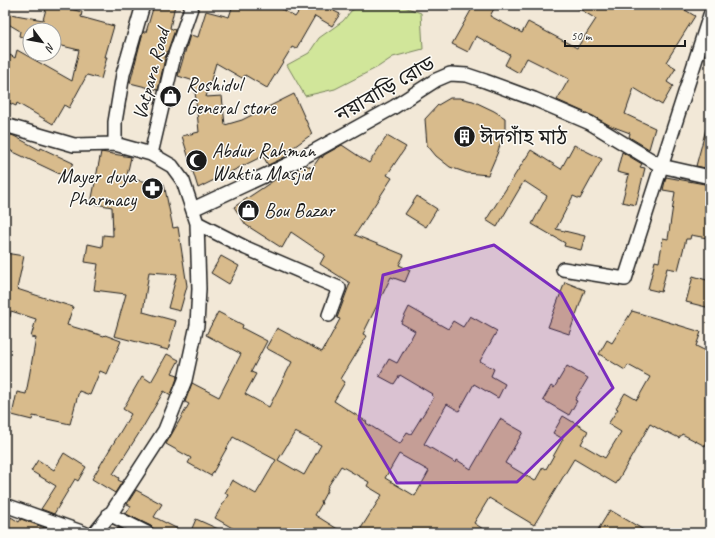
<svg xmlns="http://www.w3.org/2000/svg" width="715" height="538" viewBox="0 0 715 538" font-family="Caveat,'Noto Sans Bengali',sans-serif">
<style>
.green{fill:#d1e69a;stroke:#76815b}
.building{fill:#d8bb8c;stroke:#1c1c1c;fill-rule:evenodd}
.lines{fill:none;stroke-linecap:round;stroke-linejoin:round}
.street-casing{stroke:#1c1c1c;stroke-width:16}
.street{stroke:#fdfcf7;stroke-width:13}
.marked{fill:#7b2cbf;fill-opacity:0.2;stroke:#7b2cbf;stroke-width:3;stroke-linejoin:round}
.labels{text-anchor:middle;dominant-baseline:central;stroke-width:3;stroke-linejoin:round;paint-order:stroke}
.street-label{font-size:20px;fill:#1c1c1c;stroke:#fdfcf7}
.poi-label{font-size:20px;fill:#1c1c1c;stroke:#fdfcf7;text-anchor:start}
</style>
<rect width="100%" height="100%" fill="#f2e8d7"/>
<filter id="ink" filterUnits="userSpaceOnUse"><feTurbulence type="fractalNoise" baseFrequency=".025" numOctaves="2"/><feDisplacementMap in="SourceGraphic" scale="8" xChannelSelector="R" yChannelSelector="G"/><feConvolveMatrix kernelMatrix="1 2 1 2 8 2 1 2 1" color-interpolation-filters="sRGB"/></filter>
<g filter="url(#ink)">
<path class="green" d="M362,5H399L421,13L423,49L393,57L378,67L335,89L305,96L287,65L309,53L319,38L343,21L351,11Z"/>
<path class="building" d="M47,5H55L82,12L81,17L114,26L105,57H107L101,79L87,75L69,108L64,105L53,124L17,103L16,106L5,101V65L10,55L15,58L17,50L72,81L79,50L54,44V30H30V39L19,36L20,31L5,22V13L43,20Z
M154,5H175L170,28L175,30L165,58L158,90L130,83L143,32H146Z
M233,5H275L295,17L302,7L298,5H338L334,11L340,14L332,26L315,16L296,49L292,47L267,88L245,75L242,78L216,63L206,97L222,96L225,125L242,120L294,94L312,134L287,152L291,154L268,165L263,156L198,188L182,136L199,132L194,81L178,76L190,35L198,37L206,11L229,17Z
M474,5H496L490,16L522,33L528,22L577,48L596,19L573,5H677L695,16L666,62L676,68L667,82L673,86L662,105L634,88L625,114L655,128L649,149L629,137L630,133L611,126L593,116L557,100L569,79L527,58L519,73L505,65L510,55L476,36L468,52L452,44Z
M450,98H460L473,101L494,111L505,118V129L497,154L488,175L467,173L450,167L436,156L427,145L425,119L438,105Z
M706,129L710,130V169L696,166Z
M5,133L14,136L40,150L41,148L73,163L66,177L5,148Z
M387,136L406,147L387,175L392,178L355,235L404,255L399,265L410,270L405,282L391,277L363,334L367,336L341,379L345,382L334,401L367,422L366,423L400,444L407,432L411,434L434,397L431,395L432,394L400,375L394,384L379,376L389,359L397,363L415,331L401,323L409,307L448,329L453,321L463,327L470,316L497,331L480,361L494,369L491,376L505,384L498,398L474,384L459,411L447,404L424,444L456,463L457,460L471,469L500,419L523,432L505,463L535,481L543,467L546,469L563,439L553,433L563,416L588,431L581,444L605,458L621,432L608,424L618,409L616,408L625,393L637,400L650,377L628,365L625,370L599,354L607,340L612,343L632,311L701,332L696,346L710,353V436L705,446L682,434L679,438L667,432L666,433L650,424L616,484L574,459L534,525L489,498L474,523L489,533H402L391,527L388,533H358L382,495L367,486L369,482L341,466L327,488L328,489L321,502L322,503L315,515L344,533H241L215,518L228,495L225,493L232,480L256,494L276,460L233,437L211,476L188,463L191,458L166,444L189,404L185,402L192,383L219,397L241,354L206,335L218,312L243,325L242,328L267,341L251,372L256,374L245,394L269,407L292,362L266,348L277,328L322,352L340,319L337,318L350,283L320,264L325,255L291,232L282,248L246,225L234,207L276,179L306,165L312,168L320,157L322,156V158L324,155L342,145L369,163ZM295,432L321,445L304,475L278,460ZM399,454L429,471L415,496L385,478Z
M574,145L602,159L580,199L573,196L556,229L585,236L581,250L564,246L565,243L532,224L547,196L524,181L497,227L486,220L531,150L561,169Z
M101,152L131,157L126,180H135L164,184L173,228L178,227L187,286L180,311L168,308L177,274L149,272L143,312L176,321L168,350L114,336L126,294L94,290L98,264L85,262L88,244L102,247L103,235L113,236L112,207L91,203Z
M622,152L642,164L640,167L645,168L636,205L622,202L629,175L617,172Z
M666,177L710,185V223L707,238L691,235L690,239H686L678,270L667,268L661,292L648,289L655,261L659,262L663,238L668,239L675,192L663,190Z
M417,196L437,209L426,227L405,214Z
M5,253L24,256L17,289L73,307L67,325L104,336L105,335L121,341L107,374L100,371L90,395L79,391L70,424L33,416L32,420L12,415L17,392L26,394L36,338L31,337L36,319L11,311L10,317L5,316Z
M221,256L239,266L229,284L211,273Z
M693,276L710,281V308L686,302Z
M565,282L585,290L569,334L548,327Z
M167,354L179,360L172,373L178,375L177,378L171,395L164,391L143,427L113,474L119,478L118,480L122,482L115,493L92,479L131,414L123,409L142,376L151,382Z
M567,366L588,378L575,400L577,401L569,415L543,400L551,386L554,388Z
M64,453L86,467L78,481L75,479L54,514L41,509L56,486L31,471L38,460L54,470Z
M136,490L162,504L154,517L186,533H155L154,529L151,526L126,514L131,506L127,504Z
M610,510L649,533H596Z
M11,517L19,522L21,519L58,533H5V528Z
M196,519L227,533H190Z
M118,528L129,533H115Z"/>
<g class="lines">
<defs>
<path id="street" d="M5,125L74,145L115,144L151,154L172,166L183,181L197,223L199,289L197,325L185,380L165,430L112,512L95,533
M115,144V122L123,74L143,5
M151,154L173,60L192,5
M193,209L300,159L394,107L436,80L450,74L467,75L485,81L534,99L590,123L661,166L710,177
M197,223L246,248L339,288L329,315
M563,269L625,279L710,15
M5,505L84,533
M109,514L147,533"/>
</defs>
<use href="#street" class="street-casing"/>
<use href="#street" class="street"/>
</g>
</g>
<path class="marked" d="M494,245L561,293L613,388L517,482L397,483L359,419L383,275Z"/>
<defs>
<symbol id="shop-disc" viewBox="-11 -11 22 22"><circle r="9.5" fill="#1c1c1c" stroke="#fdfcf7"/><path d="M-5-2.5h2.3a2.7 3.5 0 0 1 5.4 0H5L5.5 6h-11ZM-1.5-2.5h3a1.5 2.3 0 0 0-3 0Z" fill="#fff"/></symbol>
<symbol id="building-disc" viewBox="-11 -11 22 22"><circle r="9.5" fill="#1c1c1c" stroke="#fdfcf7"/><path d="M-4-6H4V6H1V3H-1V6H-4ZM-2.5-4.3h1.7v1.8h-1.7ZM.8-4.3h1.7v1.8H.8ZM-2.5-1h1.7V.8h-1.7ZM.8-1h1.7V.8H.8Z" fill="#fff"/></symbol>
<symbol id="mosque-disc" viewBox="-11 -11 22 22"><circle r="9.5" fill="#1c1c1c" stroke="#fdfcf7"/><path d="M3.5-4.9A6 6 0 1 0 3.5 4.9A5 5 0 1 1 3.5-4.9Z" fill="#fff"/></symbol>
<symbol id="pharmacy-disc" viewBox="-11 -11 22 22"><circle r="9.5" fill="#1c1c1c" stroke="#fdfcf7"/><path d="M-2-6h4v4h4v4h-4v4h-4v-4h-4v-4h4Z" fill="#fff"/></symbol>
</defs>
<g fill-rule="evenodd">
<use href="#shop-disc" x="158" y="84" width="25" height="25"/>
<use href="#building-disc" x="452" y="124" width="25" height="25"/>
<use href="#mosque-disc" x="184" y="148" width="25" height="25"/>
<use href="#pharmacy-disc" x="140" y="176" width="25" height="25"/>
<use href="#shop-disc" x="236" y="198" width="25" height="25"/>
</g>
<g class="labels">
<g class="street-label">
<text transform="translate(151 74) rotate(-75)">Vatpara Road</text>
<text transform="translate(385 89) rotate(-30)">নয়াবাড়ি রোড</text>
</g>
<g class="poi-label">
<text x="186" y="84">Roshidul<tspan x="186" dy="23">General store</tspan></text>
<text x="480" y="137">ঈদগাঁহ মাঠ</text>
<text x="212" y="150">Abdur Rahman<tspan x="212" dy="23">Waktia Masjid</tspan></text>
<text x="136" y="176" text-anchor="end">Mayer duya<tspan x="136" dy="23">Pharmacy</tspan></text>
<text x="264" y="210">Bou Bazar</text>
</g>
</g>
<rect width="715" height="538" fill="none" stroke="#fdfcf7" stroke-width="20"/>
<rect x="10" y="10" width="695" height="518" fill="none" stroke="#1c1c1c" stroke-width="1.5" filter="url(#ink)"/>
<g transform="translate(42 42) rotate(122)"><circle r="19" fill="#fdfcf7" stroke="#a3a29f"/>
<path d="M0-3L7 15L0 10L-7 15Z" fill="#1c1c1c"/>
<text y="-6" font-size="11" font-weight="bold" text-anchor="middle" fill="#1c1c1c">N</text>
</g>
<path d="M565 40v6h120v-6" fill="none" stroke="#1c1c1c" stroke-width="2"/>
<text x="571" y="40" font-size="12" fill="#1c1c1c" stroke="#fdfcf7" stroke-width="3" paint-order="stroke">50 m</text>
</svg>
